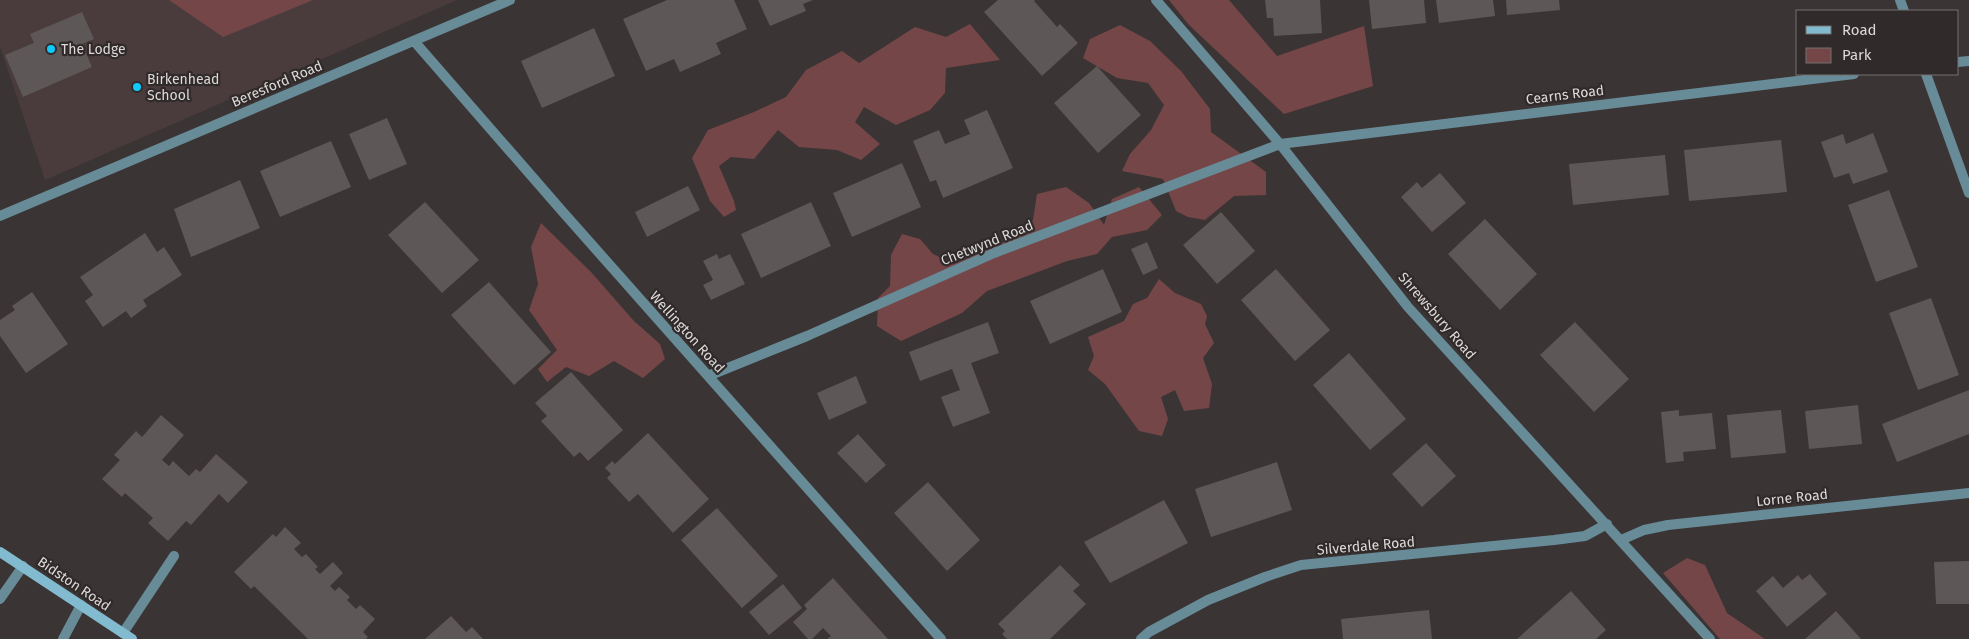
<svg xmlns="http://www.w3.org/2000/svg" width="1969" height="639" viewBox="0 0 1969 639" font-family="'Fira Sans',sans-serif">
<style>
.built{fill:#4a3c3d}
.green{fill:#754647}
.building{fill:#5e5757}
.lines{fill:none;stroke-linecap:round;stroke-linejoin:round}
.lane{stroke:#688b98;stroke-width:10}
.street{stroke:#688b98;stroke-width:10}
.secondary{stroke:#82bacf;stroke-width:10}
.poi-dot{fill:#0fcafa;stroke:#302a2a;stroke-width:2}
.labels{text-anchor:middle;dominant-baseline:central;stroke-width:4.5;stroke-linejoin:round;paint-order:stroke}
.poi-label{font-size:14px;fill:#ddd9d9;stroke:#302a2a;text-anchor:start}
.street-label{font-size:14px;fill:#ddd9d9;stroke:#302a2a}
</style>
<rect width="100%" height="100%" fill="#3b3434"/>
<path class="built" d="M0,0H457L45,180L0,47Z"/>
<path class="green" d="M169,0H313L223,37Z
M1169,0H1229L1277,56L1364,26L1373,86L1284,114L1189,25Z
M970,24L1000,60L946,68L945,93L930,110L896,125L864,107L855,122L880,144L861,160L837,150L799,147L778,130L754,159L731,157L719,166L734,201L736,210L724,217L710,201L692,158L708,130L754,112L786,97L806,70L842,51L859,63L915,27L946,37Z
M1120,25L1150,41L1181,71L1210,109L1211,132L1266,172V195L1234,196L1205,220L1188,217L1176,211L1163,179L1122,171L1130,154L1151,130L1164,105L1148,83L1117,78L1083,58L1090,39Z
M1066,187L1089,203L1104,225L1112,199L1139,187L1162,215L1147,230L1112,237L1097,254L1067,261L987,291L962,313L901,341L877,326L878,298L890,286L891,255L902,234L920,239L933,254L954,264L1022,234L1033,220L1037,194Z
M541,223L591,272L634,321L660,344L665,359L643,378L614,361L589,376L566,367L547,382L538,369L557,350L529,310L538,284L531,247Z
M1159,279L1175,293L1201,304L1207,316L1205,324L1214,343L1203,358L1212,384L1209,408L1184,411L1175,390L1161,397L1168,419L1162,436L1139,431L1105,384L1088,370L1094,356L1088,337L1124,321L1133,304L1147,298Z
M1687,558L1705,565L1727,613L1765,639H1720L1663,573Z"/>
<path class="building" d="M667,0H734L747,29L716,43L721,54L680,72L674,59L646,71L623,19Z
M758,0H813L803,4L806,11L770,26Z
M998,0H1035L1034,1L1057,27L1060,24L1078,43L1042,76L984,12Z
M1265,0H1320L1322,33L1274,36L1273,18H1267Z
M1369,0H1424L1426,23L1372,29Z
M1436,0H1493L1495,16L1439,23Z
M1506,0H1559L1560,10L1507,15Z
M82,12L94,39L82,44L92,67L23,97L5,55L34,43L30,34Z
M594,28L615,76L542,108L521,61Z
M1097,66L1141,115L1098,153L1054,103Z
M987,110L1013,168L943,198L936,180L930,182L913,141L939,130L945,144L970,134L964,120Z
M387,118L407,164L369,180L349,134Z
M1873,133L1888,172L1853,184L1849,173L1834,178L1821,142L1843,134L1846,144Z
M1781,140L1787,192L1689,201L1684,150Z
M331,141L351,187L280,217L260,171Z
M1665,155L1669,195L1573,205L1569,164Z
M902,163L921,207L852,237L833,193Z
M1440,173L1466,203L1432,232L1401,197L1417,182L1422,188Z
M240,180L260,228L191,257L174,209Z
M688,186L700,210L647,237L635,212Z
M1889,190L1918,267L1876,282L1848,205Z
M425,202L479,260L442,293L388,235Z
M811,202L831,246L761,278L741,234Z
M1221,212L1255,251L1217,284L1183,245Z
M1485,219L1537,274L1500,310L1448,254Z
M145,233L157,252L164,247L182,275L143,300L147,306L131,318L126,311L103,327L85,301L93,295L80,277Z
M1147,242L1158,268L1143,275L1131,249Z
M717,254L719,259L730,254L745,284L711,300L703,285L713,280L703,261Z
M1103,269L1122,312L1050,344L1030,301Z
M1276,269L1330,330L1295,361L1241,300Z
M489,282L551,352L514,385L451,315Z
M32,292L68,344L26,373L0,336V320L15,310L12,306Z
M1931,298L1959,375L1918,390L1889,313Z
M988,322L999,353L971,363L990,413L953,427L941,397L960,390L952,369L920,381L909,352Z
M1575,322L1629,379L1594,412L1540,355Z
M1349,353L1406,419L1370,450L1313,385Z
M571,372L623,430L588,461L580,452L574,457L541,421L547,416L535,403Z
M856,376L867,403L829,420L817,393Z
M1969,390V434L1897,462L1882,424Z
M1858,405L1862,444L1809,449L1805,411Z
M1679,410V416L1712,413L1716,449L1683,452L1684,461L1666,463L1661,412Z
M1781,410L1786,453L1731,458L1727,415Z
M161,415L184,435L162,460L169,466L173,461L189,476L196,469L200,472L216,454L248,482L228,503L219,494L191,525L186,521L168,541L148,523L153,518L125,493L122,497L102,479L120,460L114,455L136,431L142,437Z
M648,433L709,499L673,533L638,494L629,502L607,478L611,474L605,468L612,461L615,464Z
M858,434L886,465L866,483L837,453Z
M1426,443L1456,476L1422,507L1392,474Z
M1277,462L1292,510L1211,537L1195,489Z
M928,482L980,540L947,571L894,513Z
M1164,500L1188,543L1110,583L1084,542Z
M717,508L778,576L742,608L681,540Z
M285,527L301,543L294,549L302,557L306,554L318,567L315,569L320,574L333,562L343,573L330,586L335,591L339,587L350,597L347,600L356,609L360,605L375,619L363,632L368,637L366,639H308L254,586L251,589L234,572L273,534L276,537Z
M1969,561V604H1936L1934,562Z
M1060,565L1080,585L1073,591L1086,604L1050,639H1007L1002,634L1005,631L998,624Z
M1810,574L1827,594L1787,627L1756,591L1773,576L1783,588L1798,575L1802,580Z
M833,578L857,605L888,639H827L831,636L823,628L812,639H808L793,622L807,609L804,605Z
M783,584L802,608L769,635L749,612Z
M1571,591L1606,630L1596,639H1517Z
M1429,610L1432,639H1343L1341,619Z
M1836,611L1861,639H1805Z
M451,616L466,632L472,627L483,639H425Z"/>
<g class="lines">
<path class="lane" d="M0,599L23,566
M123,633L174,556
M63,639L81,605"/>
<path class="street" d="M1156,0L1280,144L1408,307L1710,639
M1900,0L1904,11
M414,41L562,211L941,639
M1958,62L1969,61
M1926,74L1969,193
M0,216L510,0
M708,376L807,336L994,253L1280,144L1854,74
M1621,540L1644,530L1668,525L1969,493
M1141,639L1149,632L1208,600L1265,577L1301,565L1554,540L1585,536L1607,524"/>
<path class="secondary" d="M0,552L132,639"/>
</g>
<g class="poi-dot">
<circle cx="51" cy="49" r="5"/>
<circle cx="137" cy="87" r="5"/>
</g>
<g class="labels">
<g class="poi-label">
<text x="61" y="49">The Lodge</text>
<text x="147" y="79">Birkenhead<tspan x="147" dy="16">School</tspan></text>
</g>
<g class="street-label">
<text transform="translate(277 84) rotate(-23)">Beresford Road</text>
<text transform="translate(1565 95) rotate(-7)">Cearns Road</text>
<text transform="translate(987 243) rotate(-22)">Chetwynd Road</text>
<text transform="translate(1437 316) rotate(49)">Shrewsbury Road</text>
<text transform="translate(687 332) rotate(48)">Wellington Road</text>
<text transform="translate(1792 498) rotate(-6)">Lorne Road</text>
<text transform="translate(1366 546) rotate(-5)">Silverdale Road</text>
<text transform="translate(74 584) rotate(34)">Bidston Road</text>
</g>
</g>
<rect x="1796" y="10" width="162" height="65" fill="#302a2a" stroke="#757070"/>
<rect x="1806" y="26" width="25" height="8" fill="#82bacf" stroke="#757070"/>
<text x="1842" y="35" font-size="15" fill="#ddd9d9">Road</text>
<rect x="1806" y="48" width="25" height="15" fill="#754647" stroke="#757070"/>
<text x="1842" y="60" font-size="15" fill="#ddd9d9">Park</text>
</svg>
